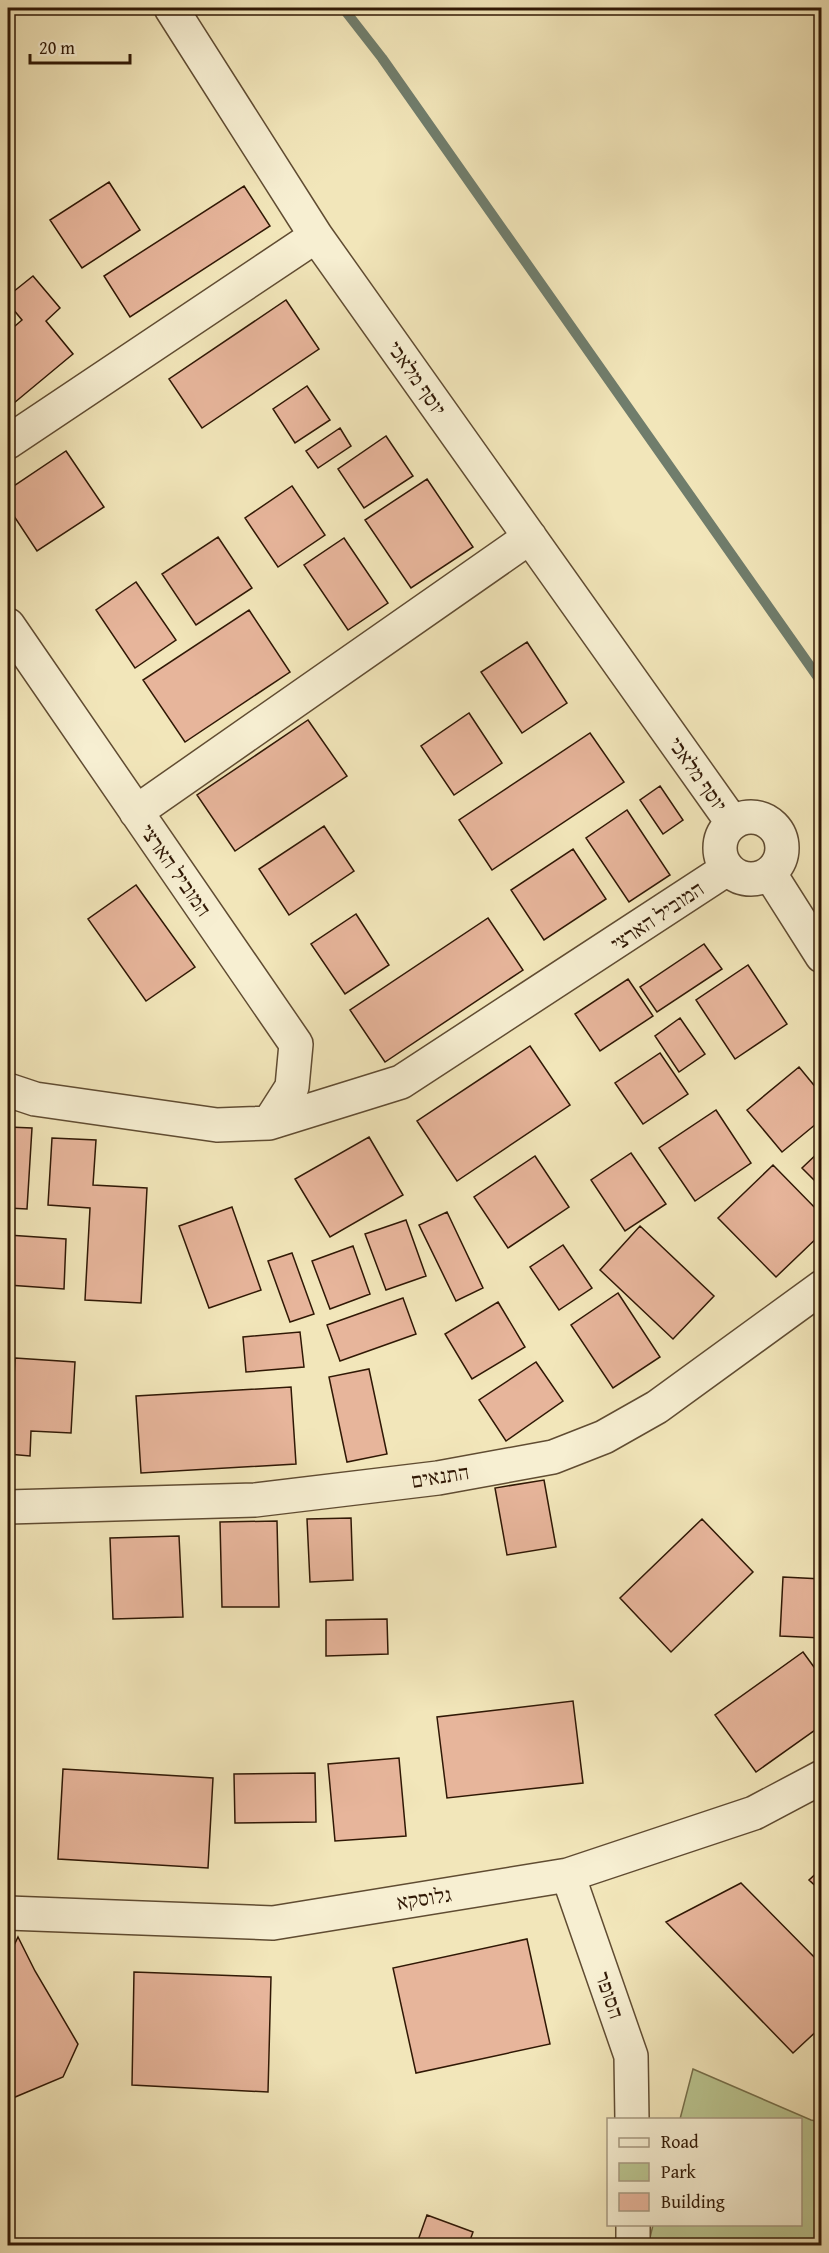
<svg xmlns="http://www.w3.org/2000/svg" width="829" height="2253" viewBox="0 0 829 2253" font-family="'Gentium Book Plus','Frank Ruhl Libre',serif">
<style>
.green{fill:#bac590;stroke:#756e4a;stroke-width:1.5}
.lines{fill:none;stroke-linecap:round;stroke-linejoin:round}
.stream{stroke:#707d6c;stroke-width:10}
.building{fill:#e7b59b;stroke:#301805;stroke-width:1.5}
.minor-casing{stroke:#604c32;stroke-width:36}
.minor{stroke:#f7efd2;stroke-width:33}
.labels{text-anchor:middle;dominant-baseline:central;stroke-width:4.5;stroke-linejoin:round;paint-order:stroke}
.street-label{font-size:21px;fill:#301805;stroke:#f7efd2}
</style>
<rect width="100%" height="100%" fill="#f2e6ba"/>
<filter id="stains"><feTurbulence type="fractalNoise" baseFrequency=".00333" numOctaves="4"/><feColorMatrix values="0 0 0 0 .2 0 0 0 0 .09 0 0 0 0 .02 0 0 0 .5 -.17"/></filter>
<radialGradient id="worn" r=".72"><stop offset=".6" stop-color="#630" stop-opacity="0"/><stop offset="1" stop-color="#630" stop-opacity=".3"/></radialGradient>
<path class="green" d="M693,2069L811,2120L821,2122V2245L648,2246L653,2225L800,2224V2120L680,2119Z"/>
<g class="lines">
<path class="stream" d="M343,8L382,58L822,683"/>
</g>
<path class="building" d="M109,182L140,230L82,268L50,220Z
M244,186L270,226L130,317L104,276Z
M33,276L60,308L46,321L73,354L8,408V332L22,320L8,303V296Z
M286,300L319,349L202,428L169,379Z
M307,386L330,420L295,443L273,409Z
M340,428L351,446L318,468L306,451Z
M386,436L413,476L364,508L338,469Z
M66,451L104,507L37,551L8,507V490Z
M427,479L473,547L411,588L365,520Z
M292,486L325,535L278,567L245,518Z
M218,537L252,588L196,625L162,574Z
M344,538L388,603L348,630L304,565Z
M136,582L176,640L135,668L96,610Z
M249,610L290,672L185,742L143,680Z
M527,642L567,703L522,733L481,672Z
M469,713L502,763L454,795L421,746Z
M308,720L347,776L235,851L197,795Z
M590,733L624,782L492,870L459,820Z
M660,786L683,820L663,834L640,800Z
M627,810L670,875L629,902L586,838Z
M324,826L354,871L289,915L259,869Z
M573,849L606,899L544,940L511,890Z
M136,885L195,967L146,1001L88,919Z
M356,914L389,965L345,994L311,944Z
M488,918L523,970L385,1062L350,1010Z
M704,944L722,969L657,1012L640,987Z
M748,965L787,1024L735,1059L696,1000Z
M628,979L653,1016L600,1051L575,1014Z
M680,1018L705,1054L679,1072L655,1036Z
M530,1046L570,1105L457,1181L417,1121Z
M660,1053L688,1094L643,1124L615,1083Z
M799,1067L822,1095V1119L782,1152L747,1110Z
M716,1110L751,1163L695,1201L659,1148Z
M8,1127L32,1128L27,1209L8,1208Z
M369,1137L403,1195L330,1237L295,1179Z
M52,1138L96,1140L93,1185L147,1188L141,1303L85,1300L90,1208L48,1205Z
M822,1149V1188L802,1168Z
M631,1153L666,1204L625,1231L591,1180Z
M535,1156L569,1207L508,1248L474,1197Z
M773,1165L822,1215V1233L776,1277L718,1218Z
M232,1207L261,1290L209,1308L179,1226Z
M447,1212L483,1288L456,1301L419,1225Z
M406,1220L426,1276L386,1290L365,1234Z
M640,1226L714,1296L673,1339L600,1270Z
M8,1235L66,1239L64,1289L8,1285Z
M563,1245L592,1288L559,1310L530,1267Z
M353,1246L370,1294L330,1309L312,1261Z
M292,1253L314,1314L290,1322L268,1261Z
M618,1293L660,1357L613,1388L571,1325Z
M403,1298L416,1334L340,1361L327,1325Z
M498,1302L525,1347L472,1379L445,1334Z
M300,1332L304,1367L246,1372L243,1337Z
M15,1358L75,1362L71,1433L31,1431L30,1456L8,1454V1415L12,1416Z
M536,1362L563,1401L506,1441L479,1400Z
M369,1369L387,1454L347,1462L329,1377Z
M291,1387L296,1464L141,1473L136,1396Z
M544,1480L556,1547L507,1555L495,1488Z
M351,1518L353,1580L310,1582L307,1519Z
M702,1519L753,1572L671,1652L620,1598Z
M277,1521L279,1607H222L220,1522Z
M179,1536L183,1617L113,1619L110,1538Z
M783,1577L822,1579V1638L780,1636Z
M387,1619L388,1654L326,1656V1620Z
M803,1652L822,1678V1725L756,1772L715,1715Z
M573,1701L583,1783L447,1798L437,1717Z
M399,1758L406,1836L335,1841L328,1764Z
M63,1769L213,1778L208,1868L58,1859Z
M315,1773L316,1822L235,1823L234,1774Z
M822,1868V1892L809,1880Z
M741,1883L822,1965V2026L793,2053L666,1922Z
M18,1937L35,1971L78,2044L63,2077L8,2100V1958Z
M527,1939L550,2044L416,2073L393,1968Z
M134,1972L271,1977L268,2092L132,2085Z
M427,2215L473,2232L468,2246H416Z"/>
<g class="lines">
<defs>
<path id="minor" d="M171,8L316,236L732,822
M8,442L316,236
M8,625L296,1044L292,1087L269,1123
M136,812L530,537
M720 848a31 31 0 1 1 62 0a31 31 0 1 1-62 0Z
M770,874L822,956
M8,1090L35,1099L217,1125L269,1123L401,1082L727,869
M8,1507L255,1500L438,1478L553,1457L604,1437L657,1407L822,1287
M568,1875L631,2056L632,2120
M8,1913L273,1923L568,1875L754,1813L822,1777
M633,2224V2246"/>
</defs>
<use href="#minor" class="minor-casing"/>
<use href="#minor" class="minor"/>
</g>
<g class="labels">
<g class="street-label">
<text transform="translate(417 378) rotate(55)">יוסף מלאכי</text>
<text transform="translate(698 774) rotate(55)">יוסף מלאכי</text>
<text transform="translate(176 870) rotate(55)">המוביל הארצי</text>
<text transform="translate(657 916) rotate(-34)">המוביל הארצי</text>
<text transform="translate(440 1476) rotate(-9)">התנאים</text>
<text transform="translate(424 1898) rotate(-9)">גלוסקא</text>
<text transform="translate(610 1995) rotate(71)">הסופר</text>
</g>
</g>
<rect width="829" height="2253" fill="none" stroke="#f2e6ba" stroke-width="30"/>
<rect x="9" y="9" width="811" height="2235" fill="none" stroke="#301805" stroke-width="3"/>
<rect x="15" y="15" width="799" height="2223" fill="none" stroke="#301805" stroke-width="1.5"/>
<rect x="607" y="2118" width="195" height="108" fill="#f7efd2" stroke="#a79980" stroke-width="1.5"/>
<rect x="619" y="2138" width="30" height="9" fill="#f7efd2" stroke="#a79980" stroke-width="1.5"/>
<text x="661" y="2148" font-size="18" fill="#301805">Road</text>
<rect x="619" y="2163" width="30" height="18" fill="#bac590" stroke="#a79980" stroke-width="1.5"/>
<text x="661" y="2178" font-size="18" fill="#301805">Park</text>
<rect x="619" y="2193" width="30" height="18" fill="#e7b59b" stroke="#a79980" stroke-width="1.5"/>
<text x="661" y="2208" font-size="18" fill="#301805">Building</text>
<path d="M30 54v9h100v-9" fill="none" stroke="#301805" stroke-width="3"/>
<text x="39" y="54" font-size="18" fill="#301805" stroke="#f7efd2" stroke-width="4.5" paint-order="stroke">20 m</text>
<rect width="100%" height="100%" filter="url(#stains)"/>
<rect width="100%" height="100%" fill="url(#worn)"/>
</svg>
